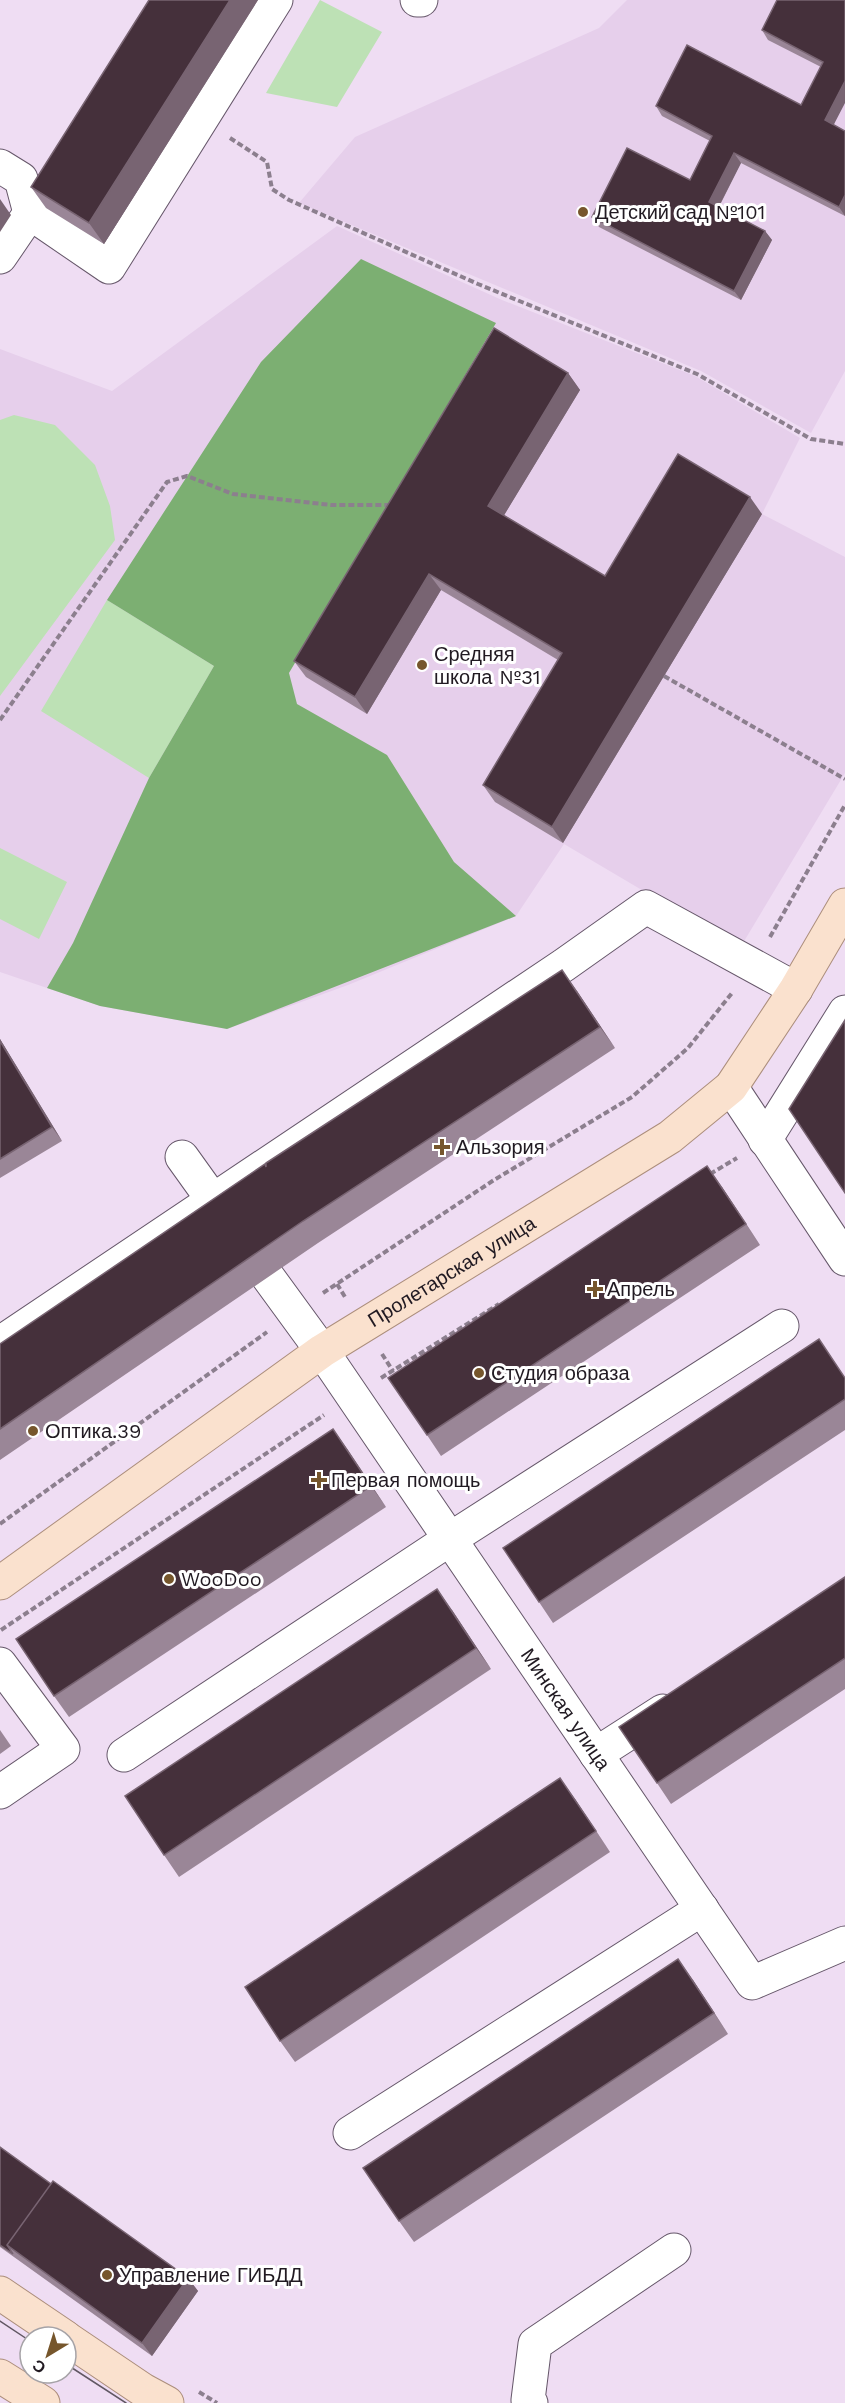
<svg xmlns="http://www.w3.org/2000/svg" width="845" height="2403" viewBox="0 0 845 2403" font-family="'Work Sans',sans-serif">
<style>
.built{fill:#e6cfeb}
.green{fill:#bde1b5}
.forest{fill:#7caf72}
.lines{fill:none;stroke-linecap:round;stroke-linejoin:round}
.minor-casing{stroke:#66576a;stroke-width:35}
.major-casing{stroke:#ac8e7c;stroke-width:35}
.path{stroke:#8c7f8e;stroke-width:4;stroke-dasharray:6 3;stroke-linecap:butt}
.minor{stroke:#fff;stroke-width:33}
.major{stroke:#fae1ce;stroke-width:33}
.tram{stroke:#615763;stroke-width:1.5}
.wall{fill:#9a8697}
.shaded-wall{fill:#786472}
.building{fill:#45303b;stroke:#786472;stroke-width:1.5}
.poi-dot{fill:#76562c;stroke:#fff;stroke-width:2}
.labels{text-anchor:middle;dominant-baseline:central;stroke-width:6;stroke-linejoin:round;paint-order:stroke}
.poi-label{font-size:20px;fill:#211a22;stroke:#fff;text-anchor:start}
.street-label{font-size:20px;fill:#211a22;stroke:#fff}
</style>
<rect width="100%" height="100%" fill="#efddf3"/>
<path class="built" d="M627,0H845V371L811,433L701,371L299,203L355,137L599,28Z
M337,226L502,300L695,376L800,438L762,514L845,557V773L740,948L564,844L516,916L348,985L227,1029L100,1006L0,972V349L112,391Z"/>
<path class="green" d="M320,0L382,32L337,107L266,93Z
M14,415L55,425L95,465L110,506L115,540L0,696V420Z
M107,600L214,666L149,778L41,711Z
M0,848L67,882L39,939L0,919Z"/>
<path class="forest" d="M361,259L496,323L289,673L297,704L387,755L454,862L516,916L227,1029L100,1006L47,988L73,943L149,778L214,666L107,600L261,362Z"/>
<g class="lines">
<defs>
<g id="minor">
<path d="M417,0H421"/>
<path d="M0,166L21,179L30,213L0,257"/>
<path d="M30,213L109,267L276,0"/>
<path d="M731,1087L845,1259"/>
<path d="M765,1140L845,1012"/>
<path d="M182,1157L225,1217"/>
<path id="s1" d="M268,1277L322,1351L752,1983L845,1943"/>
<path d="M0,1343L564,965L646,907L796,989"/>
<path d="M0,1664L63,1749L0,1792"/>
<path d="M596,1754L663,1711"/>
<path d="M124,1755L450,1539L782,1326"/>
<path d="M350,2133L702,1909"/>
<path d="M531,2403L528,2400L535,2344L674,2250"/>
</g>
<g id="major">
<path id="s2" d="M0,1583L322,1351L670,1137L731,1087L796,989L845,905"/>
<path d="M0,2293L65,2337"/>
<path d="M66,2338L143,2390L167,2403"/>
<path d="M0,2376L43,2403"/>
</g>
</defs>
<use href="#minor" class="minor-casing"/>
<use href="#major" class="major-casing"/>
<path class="path" d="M230,138L267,162L272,189L289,200L478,284L697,374L811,439L845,444
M664,676L845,779
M0,720L167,482L187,476L233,494L331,505H391
M770,937L845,805
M710,1174L737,1158
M337,1284L345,1297
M323,1293L494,1180L632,1097L688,1048L732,993
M382,1354L393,1371
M381,1378L499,1304
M0,1524L267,1332
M1,1630L324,1415
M199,2392L217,2403"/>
<use href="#minor" class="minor"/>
<use href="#major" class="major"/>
<path class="tram" d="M0,2321L30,2341
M66,2364L126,2403"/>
</g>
<path class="wall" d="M149,0H258L104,244L46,208L31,187Z
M845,0L834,125L845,131V216L741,163L719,207L765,231L772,240L741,300L599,227L592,217L690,180L710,141L662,116L656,106L801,105L821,67L768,40L762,30Z
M568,373L580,390L504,515L605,576L762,514L563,843L495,802L483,785L558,660L441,590L367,714L306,677L294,661Z
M577,991L615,1048L318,1243L0,1460V1344L266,1167Z
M0,1039L62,1141L0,1178Z
M722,1187L760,1245L441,1456L427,1435Z
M845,1377V1430L553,1623L539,1602Z
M333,1429L386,1507L69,1717L54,1696Z
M845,1577V1689L671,1804L657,1783Z
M452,1610L491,1669L179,1877L164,1855Z
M0,1730L11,1746L0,1754Z
M575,1799L610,1852L295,2062L280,2041Z
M693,1980L728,2034L414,2242L399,2221Z
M0,2147L51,2184L188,2278L198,2291L152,2356L0,2247Z"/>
<path class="shaded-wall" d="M230,0H258L104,244L89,223Z
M845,81V103L831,130L825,120Z
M734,153L741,163L716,212L709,202Z
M845,195V216L839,207Z
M0,199L11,215L0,232Z
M765,231L772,240L741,300L734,291Z
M568,373L580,390L500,522L488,506Z
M750,497L762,514L563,843L552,827Z
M429,574L441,590L367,714L355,697Z
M562,970L577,991L615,1048L600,1027Z
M0,1039L62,1141L52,1127L0,1041Z
M707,1166L722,1187L760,1245L746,1224Z
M333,1429L348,1450L386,1507L371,1486Z
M437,1589L452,1610L491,1669L476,1648Z
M560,1778L575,1799L610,1852L596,1831Z
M678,1959L693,1980L728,2034Z
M188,2278L198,2291L152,2356L142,2343Z"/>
<path class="building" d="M149,0H230L89,223L31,187Z
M777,0H845V81L825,120L845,131V195L839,207L734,153L709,202L765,231L734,291L592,217L627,148L690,180L712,136L656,106L687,45L801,105L823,62L762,30Z
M494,328L568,373L488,506L605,576L678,454L750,497L552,827L483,785L562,653L429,574L355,697L294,661Z
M562,970L600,1027L303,1221L0,1429V1344L265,1164L266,1167V1163Z
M845,1020V1193L789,1109Z
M0,1041L52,1127L0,1159Z
M707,1166L746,1224L427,1435L388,1378Z
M819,1339L845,1378V1399L539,1602L503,1548Z
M333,1429L371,1486L54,1696L16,1639Z
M845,1577V1658L657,1783L619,1727Z
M437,1589L476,1648L164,1855L125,1796Z
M560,1778L596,1831L280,2041L245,1987Z
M678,1959L714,2013L399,2221L363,2168Z
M0,2147L51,2184L7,2245L13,2254L0,2245Z
M53,2181L188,2278L142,2343L7,2245Z"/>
<g class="poi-dot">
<circle cx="583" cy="212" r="6"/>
<circle cx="422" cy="665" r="6"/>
<path d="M439 1138h6v6h6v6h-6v6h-6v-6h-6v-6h6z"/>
<path d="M592 1280h6v6h6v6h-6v6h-6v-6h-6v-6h6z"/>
<circle cx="479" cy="1373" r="6"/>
<circle cx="33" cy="1431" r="6"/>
<path d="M316 1471h6v6h6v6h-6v6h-6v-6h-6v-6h6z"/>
<circle cx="169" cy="1579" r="6"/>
<circle cx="107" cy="2275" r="6"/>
</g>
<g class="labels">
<g class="poi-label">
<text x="595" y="212">Детский сад №101</text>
<text x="434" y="654">Средняя<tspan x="434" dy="23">школа №31</tspan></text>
<text x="456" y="1147">Альзория</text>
<text x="607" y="1289">Апрель</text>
<text x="491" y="1373">Студия образа</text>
<text x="45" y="1431">Оптика.39</text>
<text x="331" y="1480">Первая помощь</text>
<text x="181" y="1579">WooDoo</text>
<text x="119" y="2275">Управление ГИБДД</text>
</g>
<g class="street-label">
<text stroke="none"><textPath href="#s2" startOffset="549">Пролетарская улица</textPath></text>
<text stroke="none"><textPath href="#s1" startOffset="525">Минская улица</textPath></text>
</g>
</g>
<g transform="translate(48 2355) rotate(218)"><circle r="28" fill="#ffffff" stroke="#a6a3a7" stroke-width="1.5"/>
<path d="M0-4.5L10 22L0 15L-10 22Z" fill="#76562c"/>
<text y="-9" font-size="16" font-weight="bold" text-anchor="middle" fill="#211a22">С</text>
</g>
</svg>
